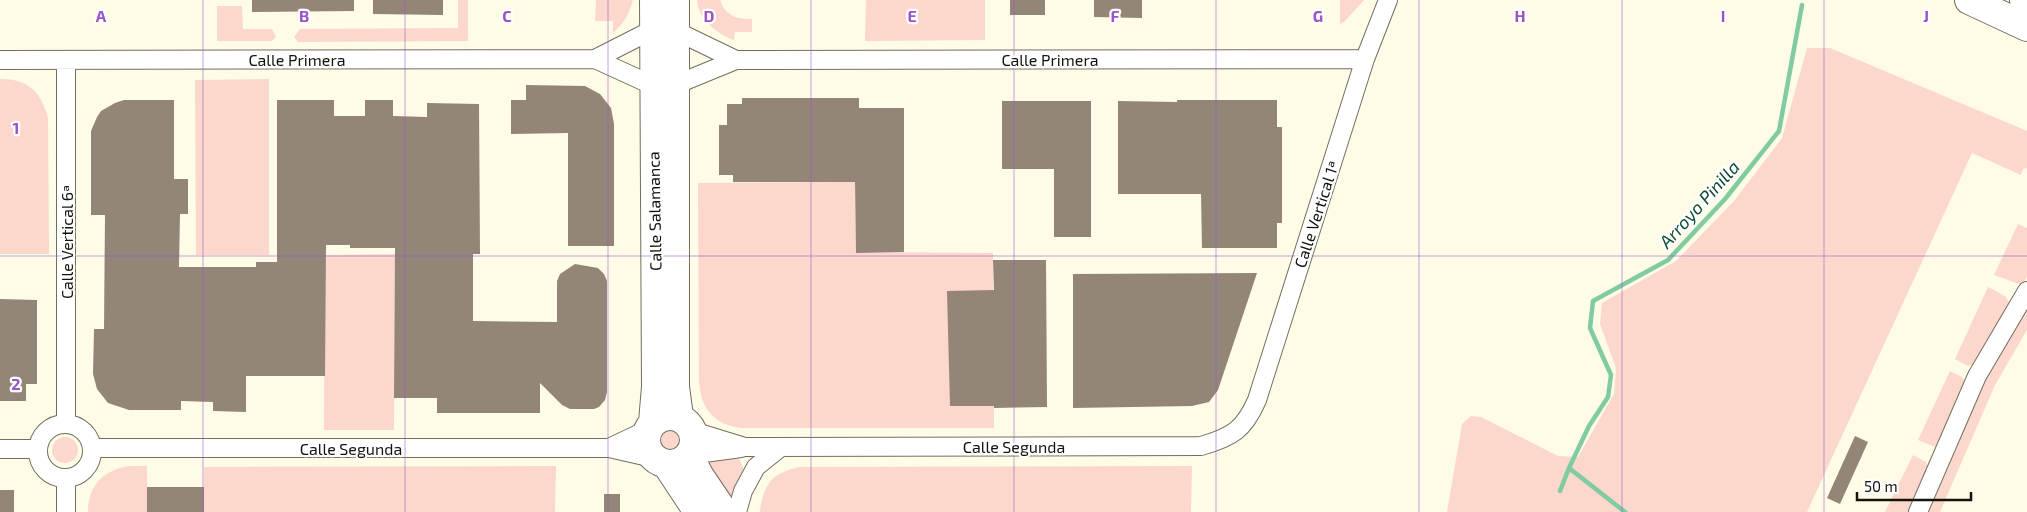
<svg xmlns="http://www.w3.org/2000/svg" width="2027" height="512" viewBox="0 0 2027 512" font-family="'Exo 2',sans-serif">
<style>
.green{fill:#fcd7cb}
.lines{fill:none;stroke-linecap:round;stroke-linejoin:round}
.stream{stroke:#80cba1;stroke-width:4.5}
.building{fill:#938678}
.minor-casing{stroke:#726f5e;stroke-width:20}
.primary-casing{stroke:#726f5e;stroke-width:30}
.trunk-casing{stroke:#726f5e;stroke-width:30}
.minor{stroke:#fff;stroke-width:18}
.primary{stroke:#fff;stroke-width:28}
.trunk{stroke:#fff;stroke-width:28}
.grid{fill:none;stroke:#9954c9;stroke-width:1;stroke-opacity:0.55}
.labels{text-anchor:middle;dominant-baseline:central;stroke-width:4.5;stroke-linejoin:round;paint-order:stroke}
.street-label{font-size:16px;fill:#15130d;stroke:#fff}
.water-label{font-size:18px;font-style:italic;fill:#0f4b30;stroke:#fff}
.grid-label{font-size:16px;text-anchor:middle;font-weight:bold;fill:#9954c9;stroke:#fff;stroke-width:4.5;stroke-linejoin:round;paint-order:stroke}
</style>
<rect width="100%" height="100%" fill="#fefbe7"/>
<path class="green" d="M458,0H468V41L298,42L294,37L300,29L458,28Z
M596,0H633C629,15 624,23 613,33V21H595Z
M697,0H720C725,15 736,20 752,19V32H735L734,40C717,34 698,19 697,0Z
M866,0H985V40L865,41Z
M1340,0H1364L1345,21L1340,24Z
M217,6H242L243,29H272L276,37L272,41H217Z
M1807,48H1830L2027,131V168L2023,169L2021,175L1972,153L1807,512H1447L1462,424L1471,416L1481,417L1558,456L1578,457L1614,394L1616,368L1600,324L1602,303L1676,261L1734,201L1782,138Z
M0,79C29,79 41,92 48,118L49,254H0Z
M269,79V255H196L195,80Z
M855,182L856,252L993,253L994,428H741C712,424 700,407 699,379L698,183Z
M2018,224L2027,228V277L2022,285L1994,275Z
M395,254L394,430H324L325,255Z
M1988,287L2005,296L2010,304L1975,364L1968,366L1955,359Z
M2027,304V330L1995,385L1940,512H1928L1983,380Z
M1950,371L1962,377L1966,383L1943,441L1935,447L1918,440Z
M660 440a11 11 0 1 1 22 0a11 11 0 1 1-22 0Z
M52 450a13 13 0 1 1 26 0a13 13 0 1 1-26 0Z
M1913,455L1926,462L1929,468L1911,512H1885Z
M739,458L745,473L733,502L708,464L714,459Z
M129,466H147V512H88C88,485 104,470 129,466Z
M556,466L555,512H204V467Z
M1192,466L1191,512H760V509C765,482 772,474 799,467Z"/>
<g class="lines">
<path class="stream" d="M1569,468L1625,512
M1560,491L1569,468L1589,426L1608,397L1611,375L1590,328L1593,301L1668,260L1725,199L1779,131L1802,5"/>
</g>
<path class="building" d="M252,0H354V11L252,12Z
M373,0H443V15L373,14Z
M1010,0H1045V15H1010Z
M1094,0H1142V18L1094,17Z
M526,85L585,86L600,94L611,108L614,124V246H568V133L511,134V100H526Z
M742,98H859V108H904V252L856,253L855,182H733V175H719V125H727V104H742Z
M124,100H174V179H188V214H180L179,267H256V262H277V100H334V116H365V100H393V116L427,117V103L479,104L480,254H473V321L557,322V281L560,274L575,264L598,268L604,274L607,281V392L605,400L599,407L594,409H570L562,405L540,383V413H437V398H394L395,248H350V245H326L325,376H246V412L213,411V402L181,401V410H129L108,403L97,389L93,374L94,329H104L105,215H91V131L97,117L101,111L115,103Z
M1177,100H1277V127H1282V223H1277V248H1202L1201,194H1118V101L1177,102Z
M1002,101H1091V237H1054V169H1002Z
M993,260H1046L1047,407L994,408V406H950L947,291L994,290Z
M1257,273L1218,390L1209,402L1192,406L1073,408V274Z
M0,299L37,300V384H26V401H0Z
M1855,436L1868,442L1840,504L1827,498Z
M147,487H204V512H147Z
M0,490H14V512H0Z
M604,494H620V512H604Z"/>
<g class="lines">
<defs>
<path id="minor" d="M676,31L736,60
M595,59L654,29
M0,60L595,59L654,86
M66,60V423
M675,85L736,60L1365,59
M38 451a27 27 0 1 1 54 0a27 27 0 1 1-54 0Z
M693,431L745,447L1201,446C1232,437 1244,430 1257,400L1365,59L1388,0
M93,448H609L653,458
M609,448L647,430
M0,449H38
M689,455L741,448
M66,478V512
M737,512L743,491L756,467L781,447
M1918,512L1977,376L2027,291"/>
<path id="primary" d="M675,0V387L679,417
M646 440a24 24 0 1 1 48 0a24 24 0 1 1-48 0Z
M653,422L656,387L654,0
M689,455L699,475L724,512
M667,465L698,512"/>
<path id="trunk" d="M1969,0L2027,27
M2024,0L2027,2"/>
</defs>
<use href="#minor" class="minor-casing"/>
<use href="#primary" class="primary-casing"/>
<use href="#trunk" class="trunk-casing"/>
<use href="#minor" class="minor"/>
<use href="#primary" class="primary"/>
<use href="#trunk" class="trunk"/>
</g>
<path class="grid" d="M203,0V512M405,0V512M608,0V512M811,0V512M1014,0V512M1216,0V512M1419,0V512M1622,0V512M1824,0V512M0,256H2027"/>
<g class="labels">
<g class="street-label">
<text x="297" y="59">Calle Primera</text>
<text x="1050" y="59">Calle Primera</text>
<text transform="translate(654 211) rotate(-91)">Calle Salamanca</text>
<text transform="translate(1316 214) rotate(-72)">Calle Vertical 1ª</text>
<text transform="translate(66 242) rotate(-90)">Calle Vertical 6ª</text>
<text x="1014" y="446">Calle Segunda</text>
<text x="351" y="448">Calle Segunda</text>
</g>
<g class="water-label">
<text transform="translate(1699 204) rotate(-48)">Arroyo Pinilla</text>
</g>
</g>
<g class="grid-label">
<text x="101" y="22">A</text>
<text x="304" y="22">B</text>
<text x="507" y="22">C</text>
<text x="709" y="22">D</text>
<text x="912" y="22">E</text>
<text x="1115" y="22">F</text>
<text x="1318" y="22">G</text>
<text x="1520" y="22">H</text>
<text x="1723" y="22">I</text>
<text x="1926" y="22">J</text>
<text x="16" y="134">1</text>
<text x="16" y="390">2</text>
</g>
<path d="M1857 492v8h114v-8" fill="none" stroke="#15130d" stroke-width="2.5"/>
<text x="1864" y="492" font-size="15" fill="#15130d" stroke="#ffffff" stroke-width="4" paint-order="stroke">50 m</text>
</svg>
